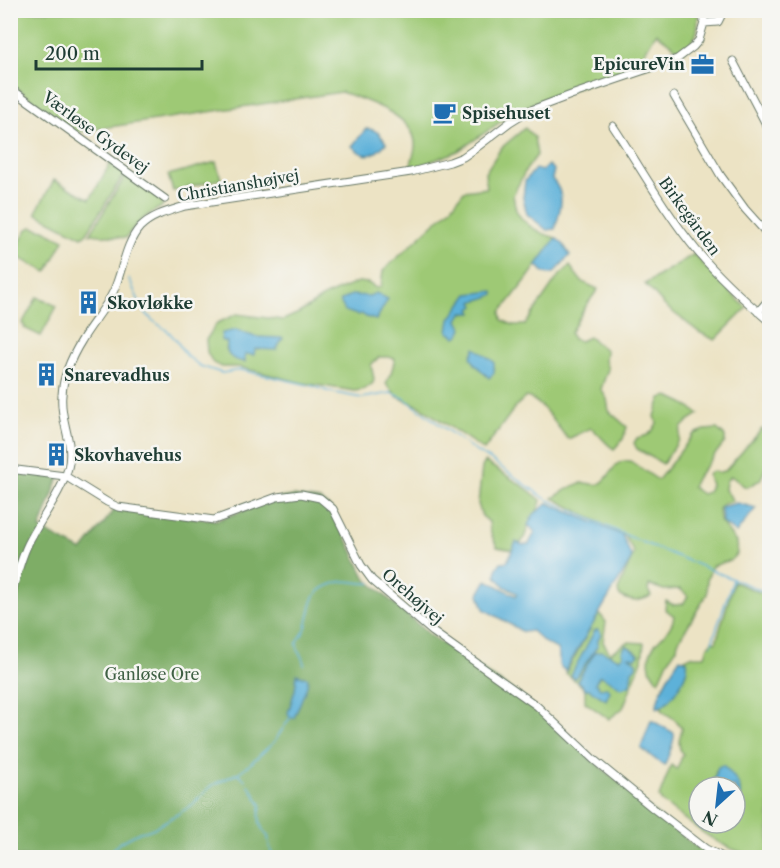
<svg xmlns="http://www.w3.org/2000/svg" width="780" height="868" viewBox="0 0 780 868" font-family="'Libre Caslon Text',serif">
<style>
.green{fill:#9ec975;stroke:#5e8354;stroke-width:1.5;fill-rule:evenodd}
.forest{fill:#7ead66;stroke:#4e754d;stroke-width:1.5}
.water{fill:#5db1d9;stroke:#3e7786;stroke-width:1.5}
.lines{fill:none;stroke-linecap:round;stroke-linejoin:round}
.stream{stroke:#5db1d9;stroke-width:1.5}
.minor-casing{stroke:#677766;stroke-width:9}
.minor{stroke:#fff;stroke-width:7}
.labels{text-anchor:middle;dominant-baseline:central;stroke-width:5;stroke-linejoin:round;paint-order:stroke}
.poi-label{font-size:16px;font-weight:bold;fill:#1f3d34;stroke:#f6f6f2;text-anchor:start}
.street-label{font-size:16px;fill:#1f3d34;stroke:#f6f6f2}
.park-label{font-size:16px;fill:#3f6044;stroke:#f6f6f2}
</style>
<rect width="100%" height="100%" fill="#f6f6f2"/>
<filter id="ink" filterUnits="userSpaceOnUse"><feTurbulence type="fractalNoise" baseFrequency=".0167" numOctaves="2"/><feDisplacementMap in="SourceGraphic" scale="12" xChannelSelector="R" yChannelSelector="G"/><feConvolveMatrix kernelMatrix="1 2 1 2 8 2 1 2 1" color-interpolation-filters="sRGB"/></filter>
<filter id="wash" filterUnits="userSpaceOnUse"><feTurbulence type="fractalNoise" baseFrequency=".008" numOctaves="4" result="noise"/><feDisplacementMap in="SourceGraphic" scale="24" xChannelSelector="R" yChannelSelector="G"/><feGaussianBlur stdDeviation="1.35" result="paint"/><feColorMatrix in="noise" values="0 0 0 0 0 0 0 0 0 0 0 0 0 0 0 0 0 1.4 0 .05"/><feComposite in="paint" operator="in"/></filter>
<g filter="url(#wash)">
<rect width="100%" height="100%" fill="#ece3c4"/>
<path class="green" d="M698,10C698,32 699,37 682,52L656,33L643,55L656,63L595,81L521,108L458,151L409,170C411,163 414,155 415,147C418,116 364,100 341,92L77,132L11,84L10,11Z
M525,128L534,137L537,155L526,170L513,195C514,200 515,206 516,210C524,226 540,233 556,238L527,279L501,312L502,320L513,325H525L558,277L570,266L582,282L598,289L586,306L570,333L573,339L580,341L589,337L606,350L605,361L608,369L601,389L607,399L609,411L627,427L623,439L614,449C605,444 600,434 591,428L568,439C557,427 542,400 526,397L516,406L484,450L419,406L398,397L386,384L391,373L395,359L389,357H379L371,365L374,379L373,383L365,389L355,391L303,383L239,367H222L213,363L207,352L206,340L217,323L237,314L283,320L299,313L325,296L358,282L368,283L376,288L381,287L383,271L451,208L464,191L487,188L485,173L501,148ZM236,330L255,337L283,339L255,349L245,354L244,362L226,349L228,342Z
M216,162L221,179L173,191L168,175Z
M110,164L124,174L87,233L82,237L37,214L36,212L54,180L90,199Z
M126,175L159,197L163,206C148,214 135,223 126,238L90,234Z
M32,227L44,230L64,240L47,272L13,255L27,229Z
M694,254L720,283L747,308L715,340L699,332L665,306L645,284Z
M37,297L57,306L41,336L24,328L25,326L22,324Z
M668,396L683,403L699,414L688,421L681,428L679,440L663,464L637,449L634,443L637,438L648,435L653,430L657,423L655,416L661,398Z
M717,429L725,436V442L697,477L692,487L702,494L708,492L711,485L708,476L709,473L713,471L718,473L726,470L762,429L769,430V462L760,480L748,487L744,486L731,476L726,481L725,490L730,496L732,501L723,504L719,509L720,521L736,542L737,554L731,560L712,566L707,580V594L678,642L677,648L668,661L659,681C647,672 646,655 656,643C664,634 672,629 674,616L665,609L666,601L674,605L683,604L688,596L680,589L664,590L649,585L648,590L651,596C638,602 632,603 619,595L618,590L634,553L625,536L553,498C561,493 573,484 582,483C589,482 596,487 601,483C612,477 613,458 630,461L658,480L694,434L705,430Z
M485,462L526,488L541,500C540,510 532,517 528,526C526,533 525,539 520,544C518,547 514,548 512,550L497,547L490,531L489,522L482,516L478,504L482,467Z
M734,582L769,596V857C728,857 694,826 662,802L659,797L671,765L677,769L683,754L680,751L679,741L682,728L674,719L662,711L661,707C672,698 690,675 687,661L685,659L691,656H705L708,646L712,641L716,642ZM716,771L740,788V799H735V823H699V787H713Z
M599,613L606,622L603,642L610,653L627,642L644,643L642,660L623,708L609,719L585,702V689L566,673ZM626,645L639,654L627,655L628,657L632,659L621,688L614,682L600,675L594,683L600,688L585,689L581,684L602,651L619,660L623,656Z"/>
<path class="forest" d="M11,472L59,477L40,529L82,551L115,509L218,520L278,498L294,496L320,500L332,509L366,579L431,636L520,695L585,754L691,843L713,857H11Z"/>
<path class="water" d="M366,129C376,128 381,135 386,143C375,156 365,160 352,146Z
M548,165L554,170L552,179C567,195 560,210 555,229L547,230L527,214L523,198L525,181L535,169L542,171Z
M556,238L563,244L570,255L554,273L550,274L544,273L540,268L536,266Z
M494,291V294C488,299 480,298 473,302L475,306L471,309L473,313H462L458,320L462,328L459,335L456,337L448,332L450,319L468,294Z
M376,293L388,299L376,320L366,317L362,314L357,315L345,311L340,301L351,295L369,296Z
M236,330L255,337L283,338L276,350L255,349L254,355L245,354V362C232,360 225,356 227,342L221,340L222,333Z
M475,348L494,362V373L489,378L475,364L471,357Z
M548,503L622,535L632,558L565,671L559,665V656L557,649L545,643L532,631L523,632L484,609L479,594L487,580L516,596L517,593L504,586L496,576L497,568L501,562H507L516,542L523,545L529,544L535,532L528,525L533,515Z
M737,503L756,508L736,533L722,522L721,507Z
M595,630H599L601,634L598,640V645L578,675L574,678L571,675Z
M626,645L639,654L636,658L628,656L636,662V667L632,671L630,685L621,688C614,682 607,680 600,675L595,683L600,688L607,687L610,691L606,700L589,689H585L581,684L577,681L595,652L602,651L619,659L623,656L622,651Z
M680,658L687,661C690,674 671,704 657,708C656,694 672,670 680,658Z
M297,674L308,678L307,686L294,718H290L288,713L295,690Z
M651,720L674,733C675,744 668,754 665,765L660,763L641,748Z
M723,765C731,773 745,787 739,800L735,799V787L712,786L718,767Z"/>
<g class="lines">
<path class="stream" d="M129,279L142,308L152,320L168,331L176,340L186,355L200,366L222,373L241,370L313,386L330,392L362,398L391,393L404,398L478,453L488,458L546,499L637,540L770,594
M711,645L733,580
M304,665C304,657 296,651 297,643C299,637 305,633 306,627C313,601 309,590 339,582C350,579 360,585 371,583
M238,773L245,780
M249,785L261,805C258,817 258,828 268,836C268,845 272,849 272,858
M105,858L119,843L140,832L146,831L154,828L183,811L193,804L211,786L238,773L249,765L274,742L290,718"/>
</g>
</g>
<g filter="url(#ink)">
<g class="lines">
<defs>
<path id="minor" d="M704,23L718,22L724,10
M733,61L770,132
M10,88L165,199
M674,96L721,176L745,209L770,237
M613,126C641,168 665,212 697,251C719,277 744,300 770,322
M758,312L770,298
M10,472L17,470L65,476L107,502L118,507L214,520L277,497L301,494L320,498L333,509L361,565L372,580L433,632L537,706L593,759L654,809L706,849L725,858
M10,601C15,582 19,563 28,544C39,521 62,492 68,468C75,443 59,420 62,395C63,377 72,356 82,340C92,323 106,308 114,290C123,270 125,244 140,227C152,215 169,211 185,206L411,172L450,162L463,157L476,148L510,122L526,112L571,95L677,59L693,47L699,40L704,23L703,10"/>
</defs>
<use href="#minor" class="minor-casing"/>
<use href="#minor" class="minor"/>
</g>
</g>
<defs>
<symbol id="office-bare" viewBox="-9 -9 18 18"><path d="M-6-3h4V-5.5h4V-3h4V5H-6ZM-1-4.5V-3h2v-1.5ZM-6 0V1H6V0Z" fill="#1f6fb2" stroke="#f6f6f2" stroke-width="2.5" paint-order="stroke"/></symbol>
<symbol id="cafe-bare" viewBox="-9 -9 18 18"><path d="M-5.5-4.5H6V0H3Q3 3.5 0 3.5H-2.5Q-5.5 3.5-5.5 0ZM3-3.2v2h1.7v-2ZM-6 4.5H4V6H-6Z" fill="#1f6fb2" stroke="#f6f6f2" stroke-width="2.5" paint-order="stroke"/></symbol>
<symbol id="building-bare" viewBox="-9 -9 18 18"><path d="M-4-6H4V6H1V3H-1V6H-4ZM-2.5-4.3h1.7v1.8h-1.7ZM.8-4.3h1.7v1.8H.8ZM-2.5-1h1.7V.8h-1.7ZM.8-1h1.7V.8H.8Z" fill="#1f6fb2" stroke="#f6f6f2" stroke-width="2.5" paint-order="stroke"/></symbol>
</defs>
<g fill-rule="evenodd">
<use href="#office-bare" x="686" y="48" width="33" height="33"/>
<use href="#cafe-bare" x="428" y="96" width="33" height="33"/>
<use href="#building-bare" x="72" y="286" width="33" height="33"/>
<use href="#building-bare" x="30" y="358" width="33" height="33"/>
<use href="#building-bare" x="40" y="438" width="33" height="33"/>
</g>
<g class="labels">
<g class="poi-label">
<text x="685" y="64" text-anchor="end">EpicureVin</text>
<text x="462" y="113">Spisehuset</text>
<text x="107" y="303">Skovløkke</text>
<text x="64" y="375">Snarevadhus</text>
<text x="74" y="455">Skovhavehus</text>
</g>
<g class="street-label">
<text transform="translate(96 132) rotate(36)">Værløse Gydevej</text>
<text transform="translate(238 185) rotate(-10)">Christianshøjvej</text>
<text transform="translate(690 216) rotate(54)">Birkegården</text>
<text transform="translate(413 596) rotate(41)">Orehøjvej</text>
</g>
<g class="park-label">
<text x="152" y="674">Ganløse Ore</text>
</g>
</g>
<rect width="780" height="868" fill="none" stroke="#f6f6f2" stroke-width="36"/>
<g transform="translate(717 805) rotate(207)"><circle r="28" fill="#f6f6f2" stroke="#a0aca6" stroke-width="1.5"/>
<path d="M0-4.5L10 22L0 15L-10 22Z" fill="#1f6fb2"/>
<text y="-9" font-size="16" font-weight="bold" text-anchor="middle" fill="#1f3d34">N</text>
</g>
<path d="M36 60v9h166v-9" fill="none" stroke="#1f3d34" stroke-width="3"/>
<text x="45" y="60" font-size="18" fill="#1f3d34" stroke="#f6f6f2" stroke-width="4.5" paint-order="stroke">200 m</text>
</svg>
